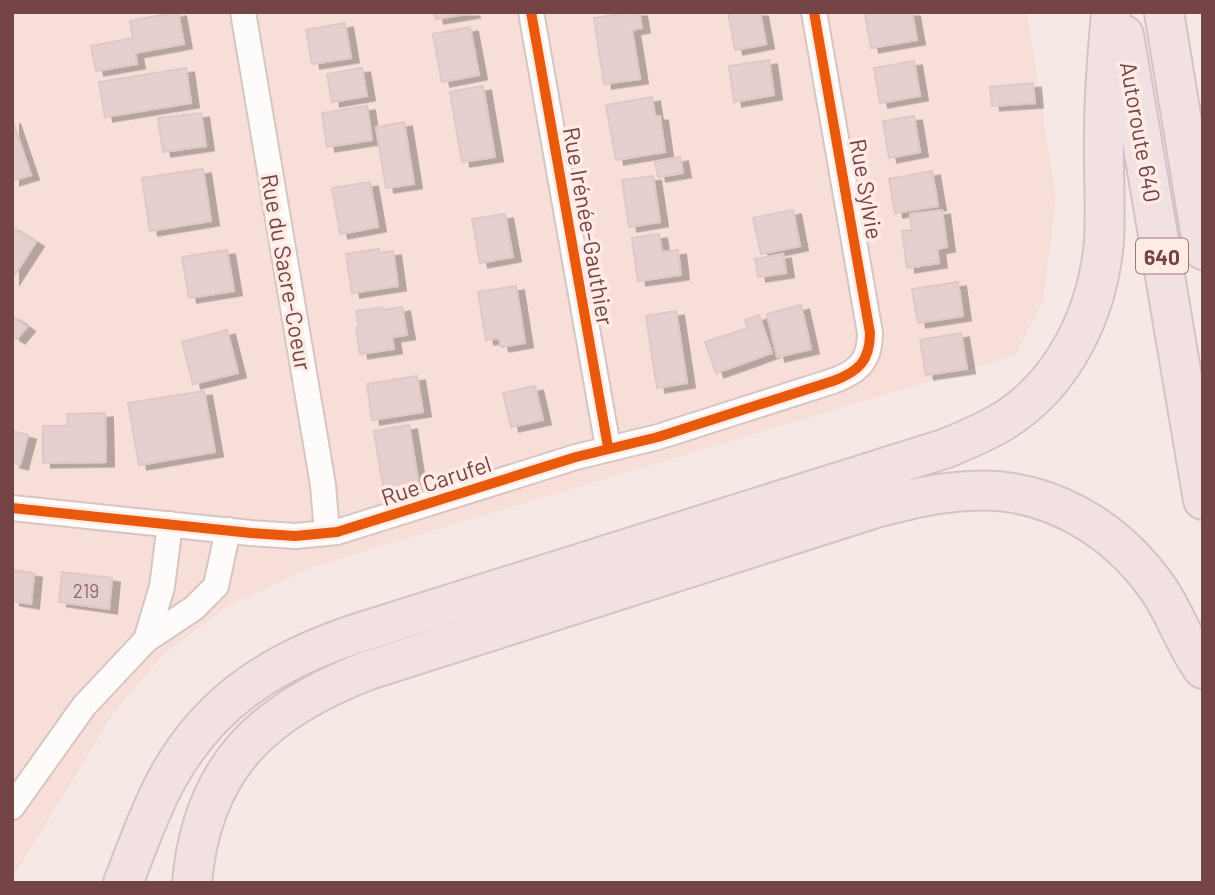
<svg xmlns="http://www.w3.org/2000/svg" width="1215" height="895" viewBox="0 0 1215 895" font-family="Barlow,sans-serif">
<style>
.residential{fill:#f7ded8}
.building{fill:#e5d0cf;stroke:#dfc8c7;stroke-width:2;filter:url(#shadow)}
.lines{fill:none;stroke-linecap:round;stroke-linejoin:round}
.street-casing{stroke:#d7c5c3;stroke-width:28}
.highway-casing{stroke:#d5c3c3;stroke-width:42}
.street{stroke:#fefcfb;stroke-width:24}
.highway{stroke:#f1e1e2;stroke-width:38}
.cycleway-casing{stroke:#ffebe5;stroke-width:15}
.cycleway{stroke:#e8590c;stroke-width:10}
.labels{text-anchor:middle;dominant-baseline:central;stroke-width:7;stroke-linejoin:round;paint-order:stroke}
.number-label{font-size:19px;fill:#92686a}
.shield{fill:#ffebe5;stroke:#9e7676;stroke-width:2}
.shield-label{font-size:21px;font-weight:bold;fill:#754446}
.street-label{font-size:23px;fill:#754446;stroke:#ffebe5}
</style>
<defs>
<filter id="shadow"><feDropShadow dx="8" dy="4.5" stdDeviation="0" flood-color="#0004"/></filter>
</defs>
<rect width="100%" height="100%" fill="#f6e8e5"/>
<path class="residential" d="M12,12H1027L1056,197L1044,298L1016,355L312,567L226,607L162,656L114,712L12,879Z"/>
<path class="building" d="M178,12L184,44L135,53L137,64L96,71L91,46L133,38L130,21Z
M434,12H471L472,13L436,19Z
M632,12H639L642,28L632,30L640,79L604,84L594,18Z
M728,12H760L766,44L735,50Z
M879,12H912L917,40L871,48L865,14Z
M345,23L351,58L312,64L306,30Z
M470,27L479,75L442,82L433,34Z
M769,60L774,95L734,102L729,66Z
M914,61L920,96L880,103L874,68Z
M186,68L191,103L105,117L99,82Z
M362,68L367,96L332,102L327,74Z
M1033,83L1035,103L992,106L990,87Z
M483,86L495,157L462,162L450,92Z
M652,97L655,116H660L665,152L616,160L606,105Z
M367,106L372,140L327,147L322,113Z
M201,113L206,146L163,152L158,118Z
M914,116L920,152L889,158L883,121Z
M12,119L31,175L12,181Z
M404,122L414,184L386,188L376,127Z
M680,157L683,173L658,177L655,162Z
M203,169L211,221L150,231L142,178Z
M932,171L938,206L895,213L889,179Z
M653,176L660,222L629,227L622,180Z
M370,182L378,227L340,234L332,188Z
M793,210L800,246L761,254L753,218Z
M942,210L947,247L937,249L939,263L907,268L902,231L912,230L910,214Z
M505,214L513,257L480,263L472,219Z
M12,227L36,242L12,279Z
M659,234L662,252L678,250L681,275L638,281L632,238Z
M379,249V253L393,251L398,286L352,293L346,254Z
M227,250L234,291L189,298L182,257Z
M783,254L786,273L758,277L755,259Z
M958,282L963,316L918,323L912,289Z
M516,286L525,343L501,347L499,338L486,340L478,292Z
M801,305L811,349L777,357L767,314Z
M382,307L383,310L402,307L407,335L392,337L394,349L360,354L356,328H359L356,311Z
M676,311L687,383L657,388L646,316Z
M759,315L772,353L716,373L705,342L748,328L745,320Z
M12,316L27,327L17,339L12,336Z
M227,330L238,373L193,384L182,342Z
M961,333L967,369L926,375L920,340Z
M417,376L423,412L372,420L367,384Z
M535,386L543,420L511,427L503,393Z
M204,391L215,452L139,465L128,403Z
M105,413L106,462L43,463V426H68L67,414Z
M409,425L419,487L384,492L374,431Z
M12,431L28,435L20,465L12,463Z
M12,570L34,573L31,604L12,601Z
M62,572L112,578L109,609L59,602Z"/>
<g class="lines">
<defs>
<path id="street" d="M243,12L323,485L327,533
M531,12L608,447
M12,508L251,533L295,536L337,532L576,457L658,437L833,381C858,372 870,361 870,333L814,12
M146,640L162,587L170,524
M12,807L84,706L146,640L194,608L216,586L228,530"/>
<path id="highway" d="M1164,12L1203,250
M1124,35L1203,500
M123,883C137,848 149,812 167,779C210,700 276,660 358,633L947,448C965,440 983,433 1000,423C1064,385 1098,312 1104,241C1106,203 1103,166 1104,129C1104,90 1108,51 1111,12
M192,883C202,766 264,710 369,670L876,508C907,500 938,492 970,491C1047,486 1116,528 1159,590C1176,615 1185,645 1203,669"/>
</defs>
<use href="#street" class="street-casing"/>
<use href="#highway" class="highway-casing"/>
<use href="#street" class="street"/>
<use href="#highway" class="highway"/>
<defs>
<path id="cycleway" d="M531,12L608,447
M12,508L251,533L295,536L337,532L576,457L658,437L833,381C858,372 870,361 870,333L814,12"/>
</defs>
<use href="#cycleway" class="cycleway-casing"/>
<use href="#cycleway" class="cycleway"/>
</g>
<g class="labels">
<g class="number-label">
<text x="86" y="590">219</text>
</g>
<rect class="shield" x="1136" y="238.5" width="52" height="35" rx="5"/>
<g class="shield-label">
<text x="1162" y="256">640</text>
</g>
<g class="street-label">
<text transform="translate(1141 132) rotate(80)">Autoroute 640</text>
<text transform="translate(867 189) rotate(80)">Rue Sylvie</text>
<text transform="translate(589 226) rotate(80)">Rue Irénée-Gauthier</text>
<text transform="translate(287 272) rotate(80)">Rue du Sacre-Coeur</text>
<text transform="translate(436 480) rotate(-18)">Rue Carufel</text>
</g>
</g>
<rect width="1215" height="895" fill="none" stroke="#754446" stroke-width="28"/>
</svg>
